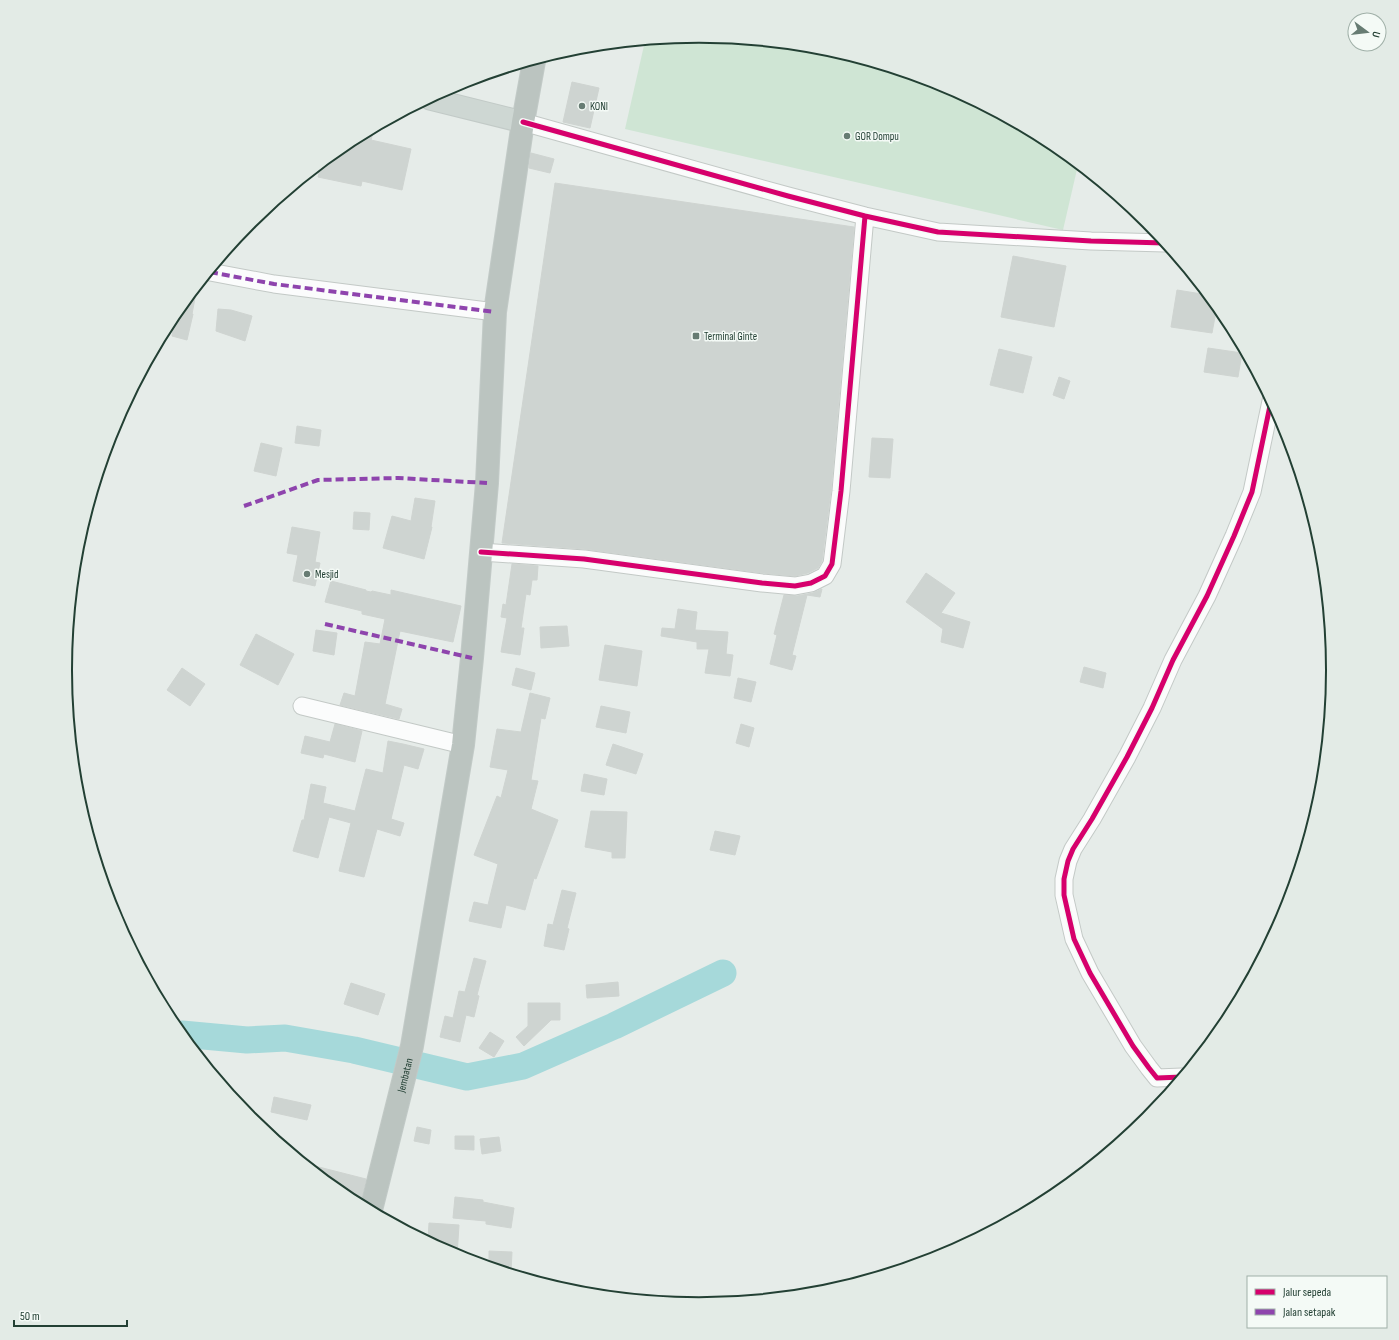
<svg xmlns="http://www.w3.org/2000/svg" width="1399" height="1340" viewBox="0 0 1399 1340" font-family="'Sofia Sans Condensed',sans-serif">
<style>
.grass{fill:#cfe5d4}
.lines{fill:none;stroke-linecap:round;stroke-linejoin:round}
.river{stroke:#a6d9da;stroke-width:27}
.building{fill:#ced4d1;stroke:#cfd4d1}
.minor-casing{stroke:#c3c9c6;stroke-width:19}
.major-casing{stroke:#c2cac7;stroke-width:23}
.highway-casing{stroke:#c2cac7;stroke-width:24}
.minor{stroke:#fbfcfc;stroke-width:17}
.major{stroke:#ced7d3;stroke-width:21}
.highway{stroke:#bbc4c0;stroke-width:22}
.quiet{stroke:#8e44ad;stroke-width:4;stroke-dasharray:8 4;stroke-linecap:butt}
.cycleway-casing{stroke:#f4faf6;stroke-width:8}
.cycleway{stroke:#d6006c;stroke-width:5}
.poi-dot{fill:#677c73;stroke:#f4faf6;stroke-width:1.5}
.labels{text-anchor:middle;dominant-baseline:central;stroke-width:3;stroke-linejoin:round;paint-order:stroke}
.poi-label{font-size:11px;fill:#234034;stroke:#f4faf6;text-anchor:start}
.street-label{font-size:11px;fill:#234034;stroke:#f4faf6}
.rim{fill:none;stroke:#234034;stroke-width:2}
</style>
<rect width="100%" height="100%" fill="#e6ece9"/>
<path class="grass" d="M700,36L823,48L942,84L1052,143L1078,165L1063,230L625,129L645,41Z"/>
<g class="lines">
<path class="river" d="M182,1034L247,1040L285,1038L354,1050L467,1077L523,1066L614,1026L723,973"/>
</g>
<path class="building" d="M572,82L599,88L590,128L563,122Z
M374,129L371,140L411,149L402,190L362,181L361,186L318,177L321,165L347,143Z
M531,153L554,159L550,173L529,168Z
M555,183L854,227L831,490L822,561L818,568L808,573L795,576L763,573L585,549L502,543Z
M1013,256L1066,266L1054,327L1001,317Z
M1177,290L1208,295L1217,306L1212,333L1171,327Z
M190,296L195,298L192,314H193L187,340L172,336L173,329L168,327L172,318Z
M218,309L231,310L252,316L245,341L216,331Z
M1208,348L1242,353L1238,377L1204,372Z
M999,349L1032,357L1023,393L990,385Z
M1059,377L1070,381L1064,399L1053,395Z
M297,426L321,430L319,446L295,443Z
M872,438L893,439L890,478L869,477Z
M261,443L282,448L276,476L254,471Z
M415,498L435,501L431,527H432L424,559L383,548L392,516L411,521Z
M354,512L370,513L369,530L353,529Z
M292,527L320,532L315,562L320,563L315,586L293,581L298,555L287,553Z
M512,564L538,566L537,580H532L530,595L526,594L521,628H524L520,655L501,652L507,618L501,617L503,604L506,605Z
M926,573L955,593L941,613L970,622L963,648L941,642L943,629L906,602Z
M331,581L366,590V591L371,592L372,591L391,595V590L461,606L453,642L400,631L385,704L402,709L399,719L340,705L344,693L355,696L365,642L380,644L385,619L362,614V611L325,602Z
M822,589L820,597L807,595L792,655L796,656L792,670L770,664L777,635L774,634L784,595L797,596L813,593Z
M678,609L697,612L695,630L728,632L726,654L733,655L730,676L705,673L709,649H697V642L661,636L662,628L675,629Z
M567,626L569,646L541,648L540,627Z
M316,630L337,633L334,655L313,651Z
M256,634L294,654L278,685L240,665Z
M605,645L642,651L637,686L599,680Z
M1084,667L1106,673L1103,688L1080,682Z
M182,668L205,684L190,706L167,690Z
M516,668L535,673L531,690L512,685Z
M738,678L756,682L751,702L734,698Z
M530,693L550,698L545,719L541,718L531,780L538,781L531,809L558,820L536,879L534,878L525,910L506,905L501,928L469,921L474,902L488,905L498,864L474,855L497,796L501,798L508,770L490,767L497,729L521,732Z
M601,706L630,712L626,733L596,727Z
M335,724L362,731L355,762L324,754L323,758L301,753L305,736L330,742Z
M741,724L754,728L749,747L736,743Z
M388,741L403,744L424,749L418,769L404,765L391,819L404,823L400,836L377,829L364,877L339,871L351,823L329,817L318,858L293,851L302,820H304L311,784L326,787L323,803L355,811L366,769L383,773Z
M613,744L643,754L636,774L606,765Z
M584,774L607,779L604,795L581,791Z
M591,811L627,812L625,858H612V852L585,847Z
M715,831L740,836L735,855L710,850Z
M562,890L576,893L567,928L569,929L564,950L544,946L548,924L553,925Z
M474,958L486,961L477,995L479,996L474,1017L466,1015L460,1042L440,1037L445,1016L453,1018L459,991L465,992Z
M618,982L619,996L587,998L586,985Z
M351,983L385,994L378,1015L344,1004Z
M528,1003H560V1020H551L524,1046L516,1037L528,1026Z
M490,1032L504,1041L494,1057L479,1048Z
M274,1097L311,1105L307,1120L271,1112Z
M417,1127L431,1130L429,1144L414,1141Z
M455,1136H474V1150L455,1149Z
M499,1137L501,1151L482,1154L480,1139Z
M307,1164L366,1179L360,1204L347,1197Z
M455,1197L483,1200V1202L514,1208L511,1228L486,1224V1221L453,1218Z
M429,1223L459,1225L457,1256L428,1240Z
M489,1251L512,1252L511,1272L489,1265Z"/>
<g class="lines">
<defs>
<path id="minor" d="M523,122L788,196L865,216L938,232L1091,241L1165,243
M210,272L274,284L495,312
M481,552L584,559L762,583L795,586L811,583L825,576L832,564L841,491L865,216
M302,706L463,745
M1182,1077L1157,1078L1149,1068L1133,1046L1090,973L1074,939L1064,895V879L1068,861L1073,849L1092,819L1127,757L1152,708L1173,660L1207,596L1234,536L1252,492L1271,401"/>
<path id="major" d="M430,99L523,122"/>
<g id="highway">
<path id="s1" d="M371,1210L412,1046L463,745L472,658L487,483L495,312L523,122L534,61"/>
</g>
</defs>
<use href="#minor" class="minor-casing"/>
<use href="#major" class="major-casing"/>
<use href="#highway" class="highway-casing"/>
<use href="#minor" class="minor"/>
<use href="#major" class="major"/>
<use href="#highway" class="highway"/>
<path class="quiet" d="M210,272L274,284L495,312
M244,506L318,480L398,478L487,483
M325,624L472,658"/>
<defs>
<path id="cycleway" d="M523,122L788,196L865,216L938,232L1091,241L1165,243
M481,552L584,559L762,583L795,586L811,583L825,576L832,564L841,491L865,216
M1182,1077L1157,1078L1149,1068L1133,1046L1090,973L1074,939L1064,895V879L1068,861L1073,849L1092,819L1127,757L1152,708L1173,660L1207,596L1234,536L1252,492L1271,401"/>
</defs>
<use href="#cycleway" class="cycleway-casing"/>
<use href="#cycleway" class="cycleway"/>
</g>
<g class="poi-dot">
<circle cx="582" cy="106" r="4"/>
<circle cx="847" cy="136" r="4"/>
<rect x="692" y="332" width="8" height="8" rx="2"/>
<circle cx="307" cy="574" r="4"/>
</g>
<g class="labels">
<g class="poi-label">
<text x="590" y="106">KONI</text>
<text x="855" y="136">GOR Dompu</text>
<text x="704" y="336">Terminal Ginte</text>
<text x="315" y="574">Mesjid</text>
</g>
<g class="street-label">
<text stroke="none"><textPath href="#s1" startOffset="139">Jembatan</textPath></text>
</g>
</g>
<path d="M0 0H1399V1340H0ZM72 670a627 627 0 1 1 1254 0a627 627 0 1 1-1254 0Z" fill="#e3ebe6" fill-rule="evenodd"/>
<path class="rim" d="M72 670a627 627 0 1 1 1254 0a627 627 0 1 1-1254 0Z"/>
<rect x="1247" y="1276" width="140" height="52" fill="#f4faf6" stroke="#a0b0a8"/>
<rect x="1255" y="1289" width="20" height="6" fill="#d6006c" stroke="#a0b0a8"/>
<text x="1283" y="1296" font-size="12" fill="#234034">Jalur sepeda</text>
<rect x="1255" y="1309" width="20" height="6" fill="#8e44ad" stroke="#a0b0a8"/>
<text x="1283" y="1316" font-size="12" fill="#234034">Jalan setapak</text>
<g transform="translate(1367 32) rotate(105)"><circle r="19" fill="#f4faf6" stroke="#a0b0a8"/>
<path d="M0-3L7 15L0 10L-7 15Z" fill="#677c73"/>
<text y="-6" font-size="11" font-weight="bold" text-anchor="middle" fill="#234034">U</text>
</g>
<path d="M14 1320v6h113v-6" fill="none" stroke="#234034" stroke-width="2"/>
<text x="20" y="1320" font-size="12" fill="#234034" stroke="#f4faf6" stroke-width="3" paint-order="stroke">50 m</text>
</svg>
